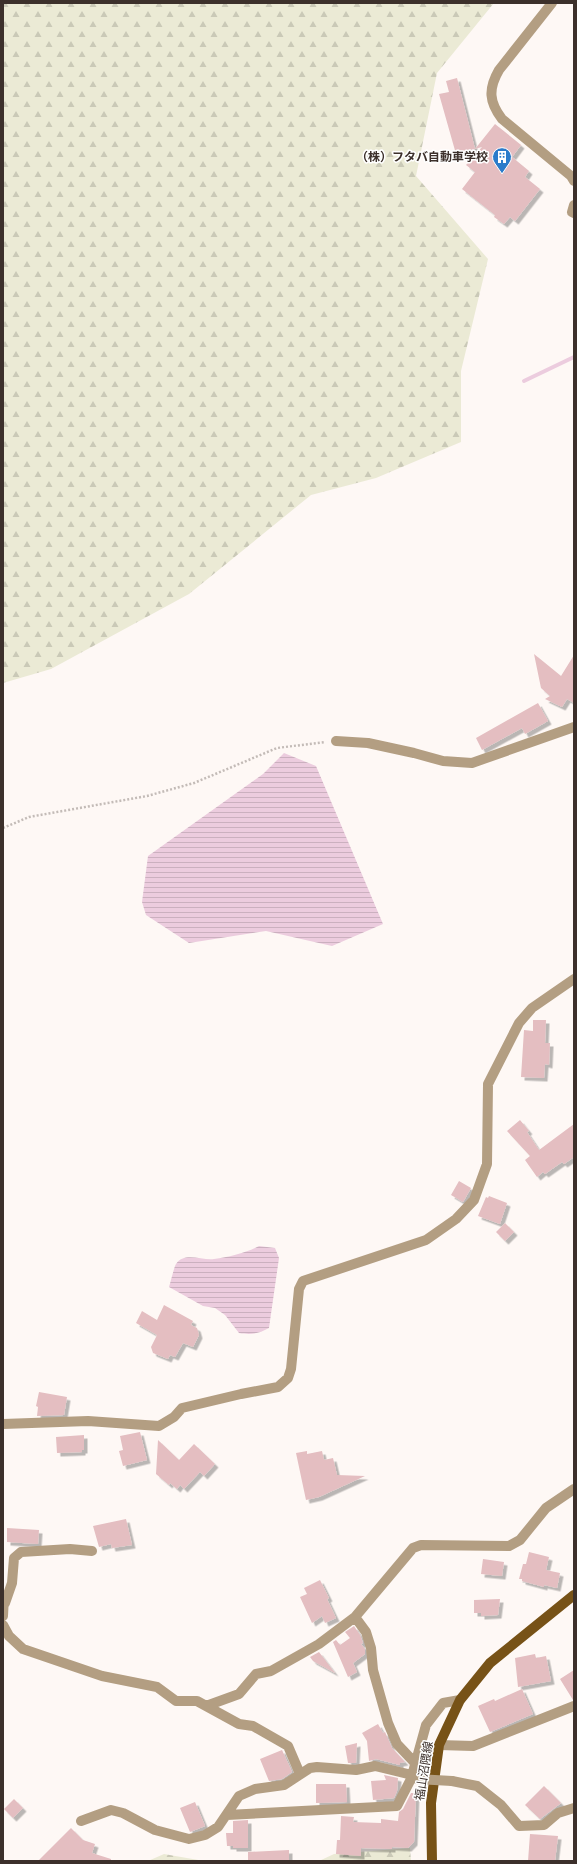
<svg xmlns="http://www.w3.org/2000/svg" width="577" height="1864" viewBox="0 0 577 1864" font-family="'Space Grotesk','Noto Sans JP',sans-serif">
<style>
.forest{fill:url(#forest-firs)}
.water{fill:url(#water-rules)}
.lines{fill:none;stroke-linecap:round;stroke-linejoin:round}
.stream{stroke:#ecccde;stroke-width:4}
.building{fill:#e4bec1;filter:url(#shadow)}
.path{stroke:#c3bbb7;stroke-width:2.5;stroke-dasharray:2 2;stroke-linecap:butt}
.minor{stroke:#b39e82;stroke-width:10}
.major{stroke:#775217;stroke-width:10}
.minor-bridge{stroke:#b39e82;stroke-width:10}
.labels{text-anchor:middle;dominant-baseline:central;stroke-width:3;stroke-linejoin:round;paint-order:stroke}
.poi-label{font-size:12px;font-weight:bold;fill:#3c302b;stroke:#fff;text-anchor:end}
.street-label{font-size:12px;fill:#3c302b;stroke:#fff}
</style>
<defs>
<pattern id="forest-firs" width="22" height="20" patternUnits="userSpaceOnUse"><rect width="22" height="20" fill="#ebead5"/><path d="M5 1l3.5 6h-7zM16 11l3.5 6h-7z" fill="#cac9b7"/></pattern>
<pattern id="water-rules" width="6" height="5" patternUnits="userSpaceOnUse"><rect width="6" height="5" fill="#ecccde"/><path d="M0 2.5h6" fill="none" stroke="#cbb0bf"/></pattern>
<filter id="shadow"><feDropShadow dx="3.5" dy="3.5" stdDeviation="0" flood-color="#0004"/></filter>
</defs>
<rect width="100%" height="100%" fill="#fef8f5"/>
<path class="forest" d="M3,3H494L437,73L416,176L488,259L461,371V442L376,478L311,495L189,594L51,669L3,683Z
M410,1848L411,1861H319L334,1854Z
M164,1854L204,1861H148Z"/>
<path class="water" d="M284,753L316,766L383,924L332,946L266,931L189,943L146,915L142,902L148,856L263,774Z
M259,1246L275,1248L279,1258L269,1328C258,1334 251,1335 239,1333L225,1315L215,1308L203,1306L169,1287C171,1281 174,1267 176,1264C184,1251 203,1261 214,1259C229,1257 246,1253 259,1246Z"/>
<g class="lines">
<path class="stream" d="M524,381L574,357"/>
</g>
<path class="building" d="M457,78L475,149L456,154L439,94L449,92L446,81Z
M495,124L521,145L512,157L529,171L525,177L540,189L515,221L510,217L504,224L494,217L495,215L462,189L475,172L466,165L482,147L475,149Z
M534,654L561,676L574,655V703L567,699L562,707L545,699L550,696L541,688Z
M538,703L548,721L525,734L522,728L482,750L476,738Z
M533,1020H546L545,1043H550L549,1065L545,1064L544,1078L521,1077L524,1030L533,1031Z
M520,1120L529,1131L527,1132L539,1150L574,1124V1157L564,1164L562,1162L545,1174L543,1172L537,1177L525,1160L530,1156L507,1131Z
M459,1181L471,1188L463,1202L451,1195Z
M489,1196L507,1203L500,1224L478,1216L486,1197L488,1198Z
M505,1223L514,1232L505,1241L496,1232Z
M164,1305L193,1321L191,1325L197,1328L199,1335L193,1347L183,1343L175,1357L170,1355L168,1359L153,1353L151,1347L157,1335L136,1323L142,1311L157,1320Z
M39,1392L67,1397L64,1415L37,1416L38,1407L36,1406Z
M140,1432L147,1460L123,1466L119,1451L123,1450L120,1436Z
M84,1435V1450H82V1452L57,1453L56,1437Z
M158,1440L179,1460L194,1444L215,1464L204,1476L200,1472L184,1489L180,1485L177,1489L170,1483L169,1485L156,1474Z
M307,1451V1454L322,1451L324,1460L333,1458L337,1475L365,1476L319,1497L306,1500L296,1453Z
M126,1519L132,1545L112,1548L111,1544L99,1547L93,1526Z
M7,1528L39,1530L38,1544L7,1542Z
M529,1552L549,1557L546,1570L560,1573L557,1588L544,1585V1587L522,1581V1579H519L523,1564H526Z
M483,1559L504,1562L502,1576L481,1574Z
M320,1580L329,1598L327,1599L336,1618L325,1623L322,1616L312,1623L300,1597L307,1594L304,1588Z
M500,1599L498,1615L481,1616V1613H474V1600Z
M354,1626L360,1635L363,1643L361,1644L365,1649V1654L353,1663L357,1672L348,1677L333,1642L336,1640L340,1645L350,1638L345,1632Z
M319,1652L335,1673L313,1661L310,1657Z
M535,1654L536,1658L546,1656L551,1681L518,1687L515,1658Z
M574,1670V1700H573L560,1679Z
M522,1689L533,1714L490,1732L478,1706L494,1699L495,1701Z
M378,1724L383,1733L385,1732L392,1748L405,1762L400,1763V1765L376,1759L369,1761L367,1741L362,1733Z
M357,1743L356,1763H348L345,1746Z
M282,1750L292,1772L282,1779L269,1781L260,1759Z
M384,1775L398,1778L397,1791L394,1798L373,1800L371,1781L386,1780Z
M316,1784H346L347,1802L316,1803Z
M544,1786L561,1803L540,1819L525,1805Z
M411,1793H416L414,1842L408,1848L392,1847V1849L361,1848V1856L336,1854L337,1840H340L341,1816L354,1817L353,1822L381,1823V1819L398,1821L399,1812L403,1809Z
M14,1799L23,1808L13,1818L4,1809Z
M195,1802L205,1826L190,1832L180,1808Z
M248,1820V1848H233V1846H227L226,1833H233V1821Z
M71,1828L83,1840L95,1844L92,1853L111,1859V1861H38Z
M530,1834L558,1836L555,1861H528Z
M289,1850V1861H248V1852Z"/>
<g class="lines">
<path class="path" d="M3,828L29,817L147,796L194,783L277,748L325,742"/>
<path class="minor" d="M552,3L499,70C488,89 489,102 502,119L571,176L574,181
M574,205L572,212L574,213
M336,741L368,743L414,753L443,761L472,763L574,727
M3,1424L88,1421L159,1426L174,1417L182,1408L241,1394L278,1387L288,1378L291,1369L299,1289L303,1281L426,1240L456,1219L474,1200L487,1164L488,1084L519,1023L532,1008L574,979
M5,1603L12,1583L14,1558L21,1552L70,1549L92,1551
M3,1616L4,1596
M3,1625L9,1636L23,1649L102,1676L157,1687L176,1701H197L239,1724L253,1726L288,1746L300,1774
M206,1706L239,1694L256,1674L271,1671L319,1644L355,1617
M439,1745L473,1746L574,1706
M415,1763L397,1744L388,1723L373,1670L371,1648L366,1632L355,1617L413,1548L421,1545L509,1546L520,1540L546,1508L574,1489
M452,1781L477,1786L501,1805L519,1826L544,1825L558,1813L574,1808
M227,1815L397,1806L411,1779L426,1725L443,1703L460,1700
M81,1821L111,1810L123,1813L155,1830L189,1839L205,1835L218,1827L239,1796L255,1789L284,1785L310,1768L317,1767L356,1770L375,1766L412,1775"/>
<path class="major" d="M432,1861L431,1803L439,1745L460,1700L490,1663L574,1595"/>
<path class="minor-bridge" d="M417,1779L452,1781"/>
</g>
<defs>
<symbol id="building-pin" viewBox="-11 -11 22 30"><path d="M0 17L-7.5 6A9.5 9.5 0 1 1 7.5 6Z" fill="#2a7bca" stroke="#fff"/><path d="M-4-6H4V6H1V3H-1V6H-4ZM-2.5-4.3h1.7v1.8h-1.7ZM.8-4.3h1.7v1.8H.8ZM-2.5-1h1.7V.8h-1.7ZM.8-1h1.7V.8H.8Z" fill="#fff"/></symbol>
</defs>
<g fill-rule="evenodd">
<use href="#building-pin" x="491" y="146" width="22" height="30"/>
</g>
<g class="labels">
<g class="poi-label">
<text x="488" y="157">（株）フタバ自動車学校</text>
</g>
<g class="street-label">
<text transform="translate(424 1771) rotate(-81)">福山沼隈線</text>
</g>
</g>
<rect width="577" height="1864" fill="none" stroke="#3c302b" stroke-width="8"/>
</svg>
